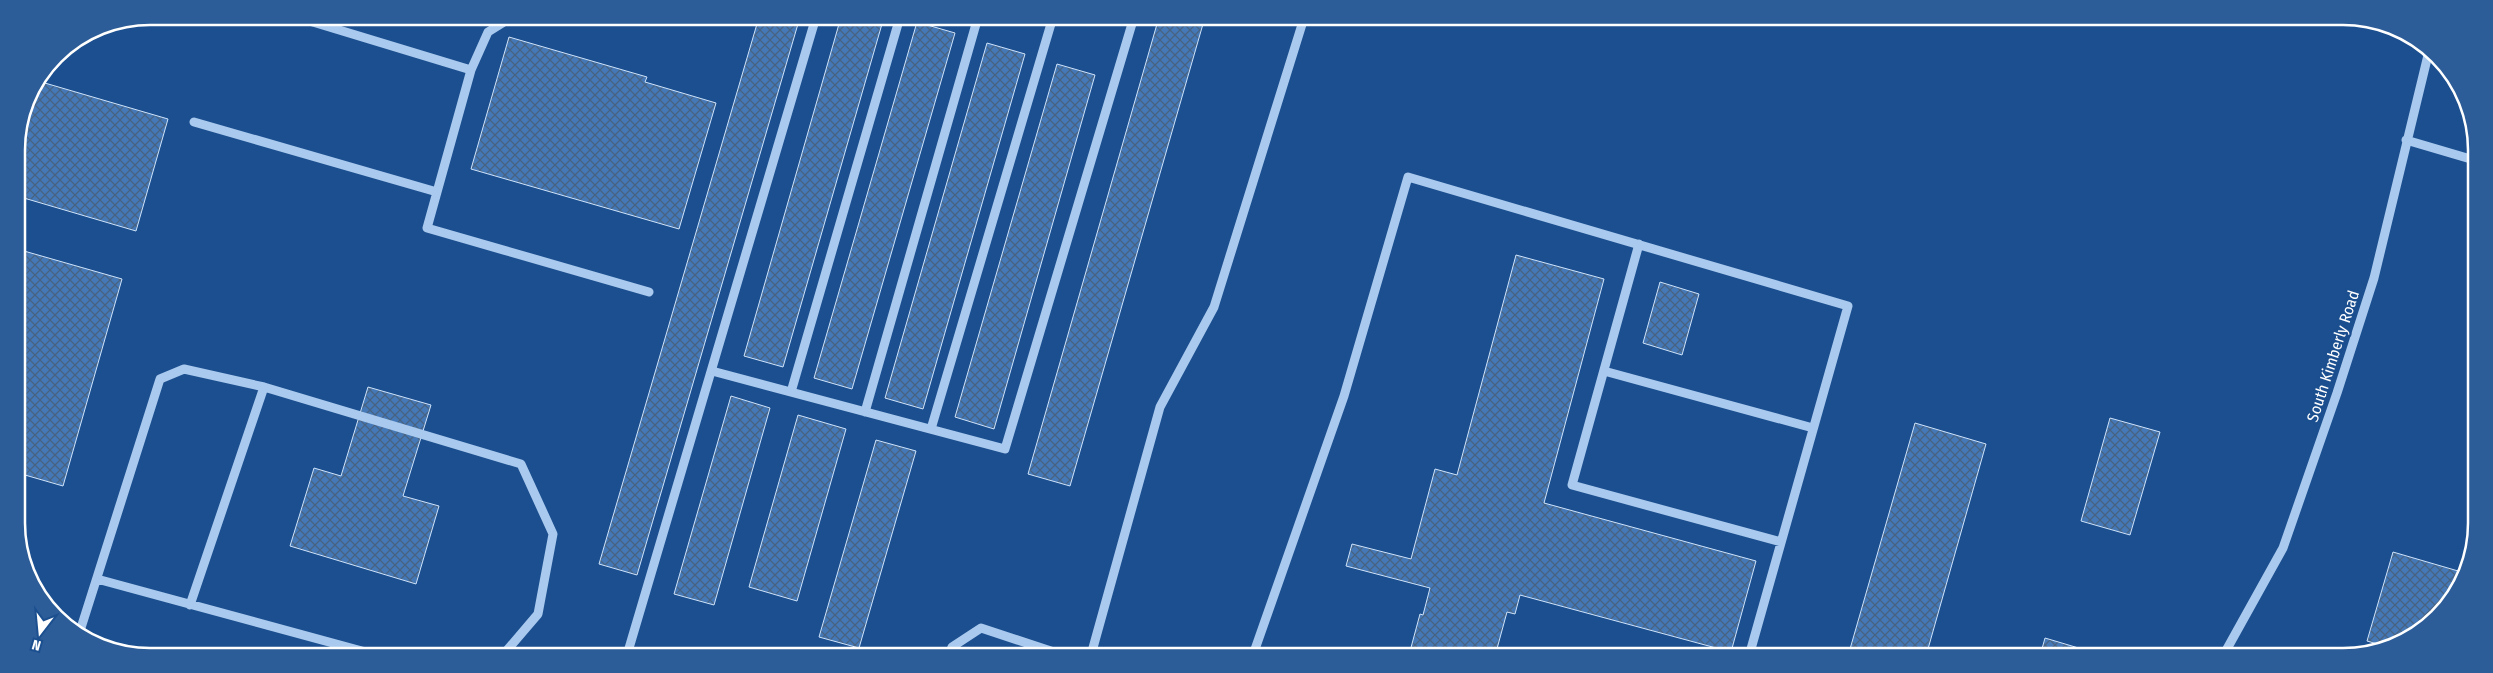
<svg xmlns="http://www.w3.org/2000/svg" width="2493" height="673" viewBox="0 0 2493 673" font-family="'Fira Sans Condensed',sans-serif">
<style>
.building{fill:url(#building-cross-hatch);stroke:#cfe3fa}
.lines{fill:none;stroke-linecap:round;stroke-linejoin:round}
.minor{stroke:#a9c9ee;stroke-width:9}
.labels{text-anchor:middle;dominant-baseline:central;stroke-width:4.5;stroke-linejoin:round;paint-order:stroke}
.street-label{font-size:16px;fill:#fff;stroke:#1b4f8f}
.rim{fill:none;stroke:#fff;stroke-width:2.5}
</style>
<defs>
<pattern id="building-cross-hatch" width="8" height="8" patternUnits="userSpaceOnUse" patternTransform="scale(1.25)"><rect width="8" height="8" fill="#4478b7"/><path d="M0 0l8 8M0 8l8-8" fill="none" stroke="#486282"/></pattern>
</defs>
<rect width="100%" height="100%" fill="#1b4f8f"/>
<path class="building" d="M759,17H800L637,575L599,564Z
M841,17H884L783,367L744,356Z
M1159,17H1205L1070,486L1028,474Z
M917,22L955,33L852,389L814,378Z
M509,37L647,77L645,82L716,103L679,229L471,169Z
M987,43L1025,54L923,409L885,398Z
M1057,64L1095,75L994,429L955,417Z
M38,81L168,119L136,231L17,196V141L27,98Z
M17,249L122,279L63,486L18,473Z
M1516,255L1604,279L1544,503L1756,561L1731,652L1520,595L1515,614L1507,612L1495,656L1409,655L1420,614L1423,615L1430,588L1346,566L1352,544L1411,559L1435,469L1457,475Z
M1660,282L1699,294L1682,355L1643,343Z
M368,387L431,405L403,496L439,506L416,584L290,546L314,468L341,476Z
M731,396L770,408L714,605L674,594Z
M798,415L846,429L797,601L749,587Z
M2110,418L2160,432L2130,535L2081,521Z
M1915,423L1986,444L1926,656H1848Z
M876,440L916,451L859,648L819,637Z
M2393,552L2465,573L2459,590L2431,624L2391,648L2367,641Z
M2045,638L2092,652L2091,656H2040Z"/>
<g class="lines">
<path class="minor" d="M293,16L471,70L427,228L649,292
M701,17L717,21
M471,70L488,32L512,17
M194,122L437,192
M2406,140L2474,160
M1639,244L1572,485L1781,542
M712,371L1005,449L1134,17
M1604,371L1813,428
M791,392L900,17
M865,412L978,17
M931,429L1053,17
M97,579L373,654
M190,605L264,387
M80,631L160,379L184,369L264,387L521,464L553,534L538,614L503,655
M627,655L816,17
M949,655L952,647L981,628L1063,655
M1091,655L1160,407L1214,307L1304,18
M1253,655L1344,396L1408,177L1848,306L1749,656
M2223,656L2283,548L2337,393L2374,278L2429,51"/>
</g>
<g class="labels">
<g class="street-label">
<text transform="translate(2333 356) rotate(-72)">South Kimberly Road</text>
</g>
</g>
<path d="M0 0H2493V673H0ZM150 25H2343A125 125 0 0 1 2468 150V523A125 125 0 0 1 2343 648H150A125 125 0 0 1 25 523V150A125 125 0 0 1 150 25Z" fill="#2d5d98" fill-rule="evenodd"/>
<path class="rim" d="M150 25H2343A125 125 0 0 1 2468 150V523A125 125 0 0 1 2343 648H150A125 125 0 0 1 25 523V150A125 125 0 0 1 150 25Z"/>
<g transform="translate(40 633) rotate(196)" stroke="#1b4f8f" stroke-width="4" paint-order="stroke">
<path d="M0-4L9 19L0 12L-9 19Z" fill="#ffffff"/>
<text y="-8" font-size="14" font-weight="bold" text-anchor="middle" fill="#ffffff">N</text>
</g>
</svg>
